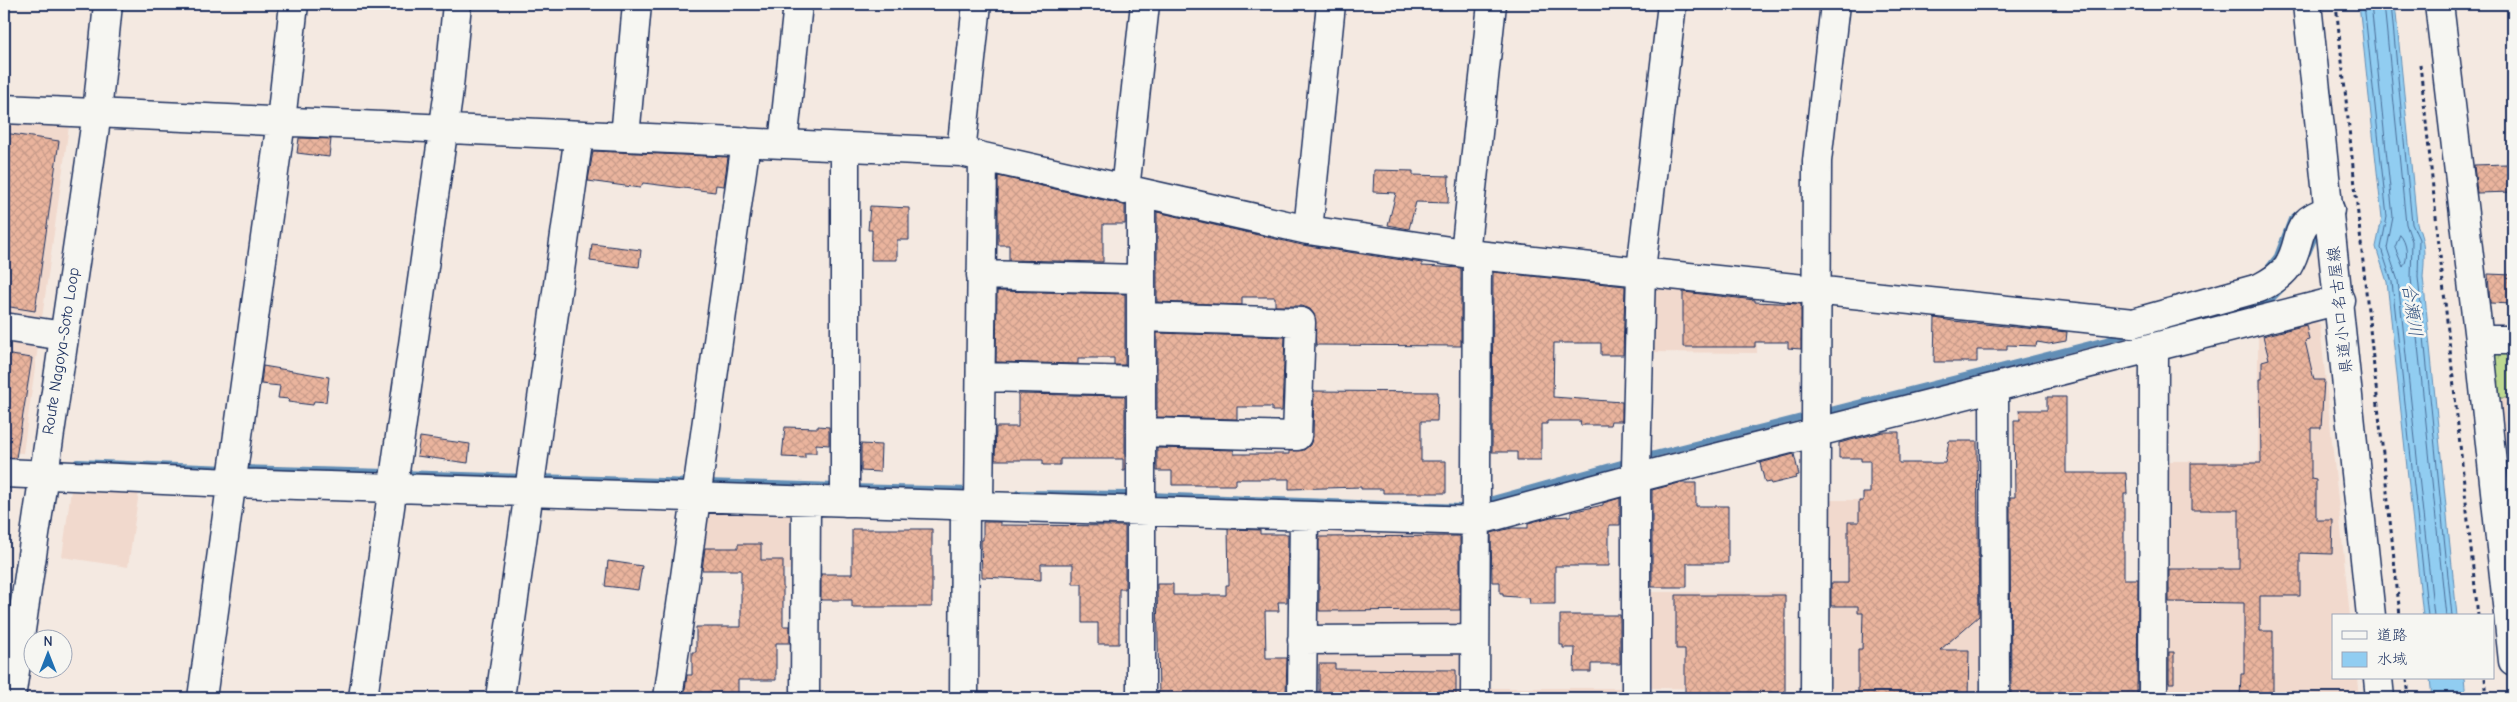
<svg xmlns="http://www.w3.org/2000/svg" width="2517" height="702" viewBox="0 0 2517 702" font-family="'Comic Neue','Klee One',sans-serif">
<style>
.built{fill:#f1d9cd}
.grass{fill:url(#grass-tufts);stroke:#6c8478}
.water{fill:#91cdf1;stroke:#628eb6}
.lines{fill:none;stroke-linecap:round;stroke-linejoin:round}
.shore{stroke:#4a6e99;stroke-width:1}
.stream{stroke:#628eb6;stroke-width:6}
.building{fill:url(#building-cross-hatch);stroke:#1b2f5e}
.minor-casing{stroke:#1b2f5e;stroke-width:31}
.major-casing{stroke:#1b2f5e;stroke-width:31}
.path{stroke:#1b2f5e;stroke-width:3;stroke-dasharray:4 4;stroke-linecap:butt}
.minor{stroke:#f6f6f2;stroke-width:28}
.major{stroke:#f6f6f2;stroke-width:28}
.labels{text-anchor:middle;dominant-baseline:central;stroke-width:5;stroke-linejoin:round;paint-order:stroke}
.street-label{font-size:16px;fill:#1b2f5e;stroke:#f6f6f2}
.water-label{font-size:18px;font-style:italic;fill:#385683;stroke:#f6f6f2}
</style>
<defs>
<pattern id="grass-tufts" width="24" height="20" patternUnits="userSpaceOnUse" patternTransform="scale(1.25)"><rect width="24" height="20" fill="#bdd991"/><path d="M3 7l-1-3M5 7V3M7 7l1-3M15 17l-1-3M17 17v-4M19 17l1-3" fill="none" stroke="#a2bb7f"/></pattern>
<pattern id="building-cross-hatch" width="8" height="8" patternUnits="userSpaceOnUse" patternTransform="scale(1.25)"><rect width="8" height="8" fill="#eab49d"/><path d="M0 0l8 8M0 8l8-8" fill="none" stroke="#c89b8a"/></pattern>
</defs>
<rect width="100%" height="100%" fill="#f4e9e1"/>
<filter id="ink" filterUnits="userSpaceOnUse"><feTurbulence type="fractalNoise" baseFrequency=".02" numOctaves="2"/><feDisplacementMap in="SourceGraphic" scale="10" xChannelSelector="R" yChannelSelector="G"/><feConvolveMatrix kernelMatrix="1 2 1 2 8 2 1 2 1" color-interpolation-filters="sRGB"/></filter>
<g filter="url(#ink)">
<path class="built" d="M4,115L70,119L23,453L4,452Z
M1648,284L1757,290V353L1648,352Z
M2311,317L2320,325L2350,616H2333V678H2357L2359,698H2165L2166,461H2258V330Z
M2494,398H2513V456H2500Z
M71,490L139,492L128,567L62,557Z
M1828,500H1984L1982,698H1824Z
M713,513L791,514L796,520V570H699L707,518Z
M1323,527L1460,530L1468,538L1467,698H1310L1311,546Z
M1647,592H1786V689L1647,688Z
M1485,688H1625V698H1485Z"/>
<path class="grass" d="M2494,347H2513V398H2494Z"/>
<path class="water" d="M2359,4H2395L2417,224C2425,242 2425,257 2423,277L2457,616H2423L2387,282L2376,247L2382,218Z
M2430,678H2464L2466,698H2432Z"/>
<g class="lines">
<path class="shore" d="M2364,4L2387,217L2381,248L2392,282L2428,616
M2371,4L2393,217L2387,248L2398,281L2434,616
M2384,4L2406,224L2412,241L2411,278L2446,616
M2391,4L2412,224L2419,239L2418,277L2452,616
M2400,235C2407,242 2409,259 2403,267L2395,248Z"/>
<path class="stream" d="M2308,253L2316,234L2325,233
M2267,269L2277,256L2291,219L2298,213
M2251,304L2271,300L2282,289
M1823,412L2130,334
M1643,457L1810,415
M77,462L228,468
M241,468L388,472
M401,473L526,477
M538,477L693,482
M706,482L838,486
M850,487L973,490
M1018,493L1135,494
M1148,495L1462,507
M1482,502L1629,461"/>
</g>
<path class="building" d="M4,133L59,141L35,311L4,306Z
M299,138L331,139L329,157L297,153Z
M593,151L728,157L724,186L716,185L715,192L643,183L640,188L588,181Z
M2507,164L2513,166V192L2477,193L2474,165Z
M1374,170L1413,171V175L1449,176L1448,203L1416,202L1409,229L1388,225L1396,193L1373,192Z
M998,176L1125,205V224H1103V262L1009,260V245H998Z
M870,206L909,208V240H897V260H871L872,230H868Z
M1157,212L1302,245L1422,263V266L1461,268V346L1316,345L1314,314L1310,309L1302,306H1275V297H1242V305L1157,302Z
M592,244L641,250L639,267L590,261Z
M1493,272L1625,286L1623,355H1601V343H1554L1553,397L1622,402V421H1611L1610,425H1581L1580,421H1547V424H1541V460H1517V452H1492Z
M2488,274L2513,275L2512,304L2490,303Z
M997,291L1125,294V365H1114V358H1078V364L996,362Z
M1683,292L1755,300V302L1801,304V349L1788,348V342H1755V347H1683Z
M1935,318L1953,321L2067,332L2066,341L2049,344L2037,342L2036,346L2007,345V350H1977V362H1934Z
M2306,325L2309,340L2305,341L2314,380H2324L2321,428H2311V478L2316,479V520H2333L2332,554L2300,553V596H2260V631H2273V698H2240L2241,674H2244V603L2169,602V569H2239V510H2191V463H2261L2260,379H2262V361L2269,359L2263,336Z
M1157,333L1285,337L1282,411H1272V407H1237V419L1157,417Z
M4,354L32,358L16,458H4Z
M263,366L329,377L326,402L314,401L313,405L288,402L289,399L278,398L280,386L261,384Z
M1314,391L1438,392L1437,421H1421V461H1446V493H1383V489H1361V487L1289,489V479H1236V485H1172V471H1157V448L1234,450V454H1289V451L1304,450L1310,445L1313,437Z
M1018,394L1125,396V471H1123V459H1060V465H1043V460H995L996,427H1018Z
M2047,397H2066V473H2126L2127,494H2124V579H2138L2137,698H2011L2010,522V497H2015L2014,420H2020L2019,410H2047Z
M818,426L829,427V445L816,444V453H805V458L782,457L785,427L818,428Z
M1883,432H1899V463H1945L1949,441H1977L1979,616L1940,650H1969L1968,698H1858V649H1862L1863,613H1858V606H1831V583H1848V522H1859V501H1863V493H1870V461H1861V458H1839V443Z
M420,437L470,444L468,463L417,456Z
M861,444L881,445L880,472L861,471Z
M1794,454L1799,475L1795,476L1796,478L1771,484L1770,482L1765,483L1760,463Z
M1679,483H1696V506H1728V563H1687V587H1652V490Z
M1620,498V525H1609V566H1555V604H1530L1529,598L1503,596V593H1500V582H1492L1491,533L1512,528H1528V523L1551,517L1571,516V512L1603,505V503Z
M983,522H1000V525L1125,526V589H1119V644H1098V623H1082V584H1073V564H1041V580L982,577L981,540H983Z
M852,529H932V607H852V600H821V574H852Z
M1228,529L1260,530V534H1288L1287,602H1278L1279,611H1265L1266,658H1287L1286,694H1227V698H1159L1157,584H1173V595H1226V585H1229Z
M1460,536V610L1319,611V537Z
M738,544H761V560H783V626H790V643H776V680H738V698H684L687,675H692V652H696V627H741V570H702L705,548H738Z
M608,561L642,566L638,590L605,586Z
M1676,595H1785V698H1685V649H1676Z
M1560,615H1620V664H1591V672H1574L1575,648H1563V645H1560Z
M2169,652H2174V683H2169Z
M1319,664H1335V669L1456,670V698H1319Z"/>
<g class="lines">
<defs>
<path id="minor" d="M2439,4L2479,340L2513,661
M4,109L961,152L1308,230L1477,255L2133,323L2259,288C2269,283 2281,276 2288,266C2305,238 2290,222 2330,210
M625,137L637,4
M783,144L798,4
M845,147V502
M961,152L977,4
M1125,190L1145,4
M1308,230L1331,4
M1465,253L1492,4
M981,275L1141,279
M1141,317L1301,322L1297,436L1141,432
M4,327L64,336
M2479,340H2513
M981,377L1141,381
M1994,388L1995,698
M4,473L232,483L1476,521L1636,478L2340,300
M979,506L983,157
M1302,640L1475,639
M202,698L281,121L294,4
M363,698L448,97L457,4
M500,698L579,135
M668,698L746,142
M805,698L806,500
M964,698L965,506
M1141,698V194
M1302,698L1304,516
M1475,698L1477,255
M1636,698V468L1641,270L1672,4
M1815,698L1817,161L1835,4
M2153,698L2154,347"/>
<path id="major" d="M2307,4L2371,616
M2378,678L2380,698
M11,698L97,113L108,4"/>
</defs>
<use href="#minor" class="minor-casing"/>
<use href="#major" class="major-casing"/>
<path class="path" d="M2336,4L2400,616
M2420,64L2478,616
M2407,678L2409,698
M2485,678L2487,698"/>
<use href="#minor" class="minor"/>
<use href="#major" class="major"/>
</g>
</g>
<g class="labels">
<g class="street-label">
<text transform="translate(2340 310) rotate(-96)">県道小口名古屋線</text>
<text transform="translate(61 351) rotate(-81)">Route Nagoya-Soto Loop</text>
</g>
<g class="water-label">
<text transform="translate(2412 310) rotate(82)">合瀬川</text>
</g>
</g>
<rect width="2517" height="702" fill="none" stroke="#f6f6f2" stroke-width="20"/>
<rect x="10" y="10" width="2497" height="682" fill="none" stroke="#1b2f5e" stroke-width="2" filter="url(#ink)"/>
<rect x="2332" y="614" width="162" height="65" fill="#f6f6f2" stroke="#9ea6b7"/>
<rect x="2342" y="631" width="25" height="8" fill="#f6f6f2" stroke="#9ea6b7"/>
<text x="2377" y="640" font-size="15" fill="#1b2f5e">道路</text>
<rect x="2342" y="652" width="25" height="15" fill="#91cdf1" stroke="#9ea6b7"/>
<text x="2377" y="664" font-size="15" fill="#1b2f5e">水域</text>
<g transform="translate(48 654)"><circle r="24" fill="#f6f6f2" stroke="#9ea6b7"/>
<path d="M0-4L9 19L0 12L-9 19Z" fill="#1f6fb2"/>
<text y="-8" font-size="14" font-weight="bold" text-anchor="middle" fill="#1b2f5e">N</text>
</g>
</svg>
